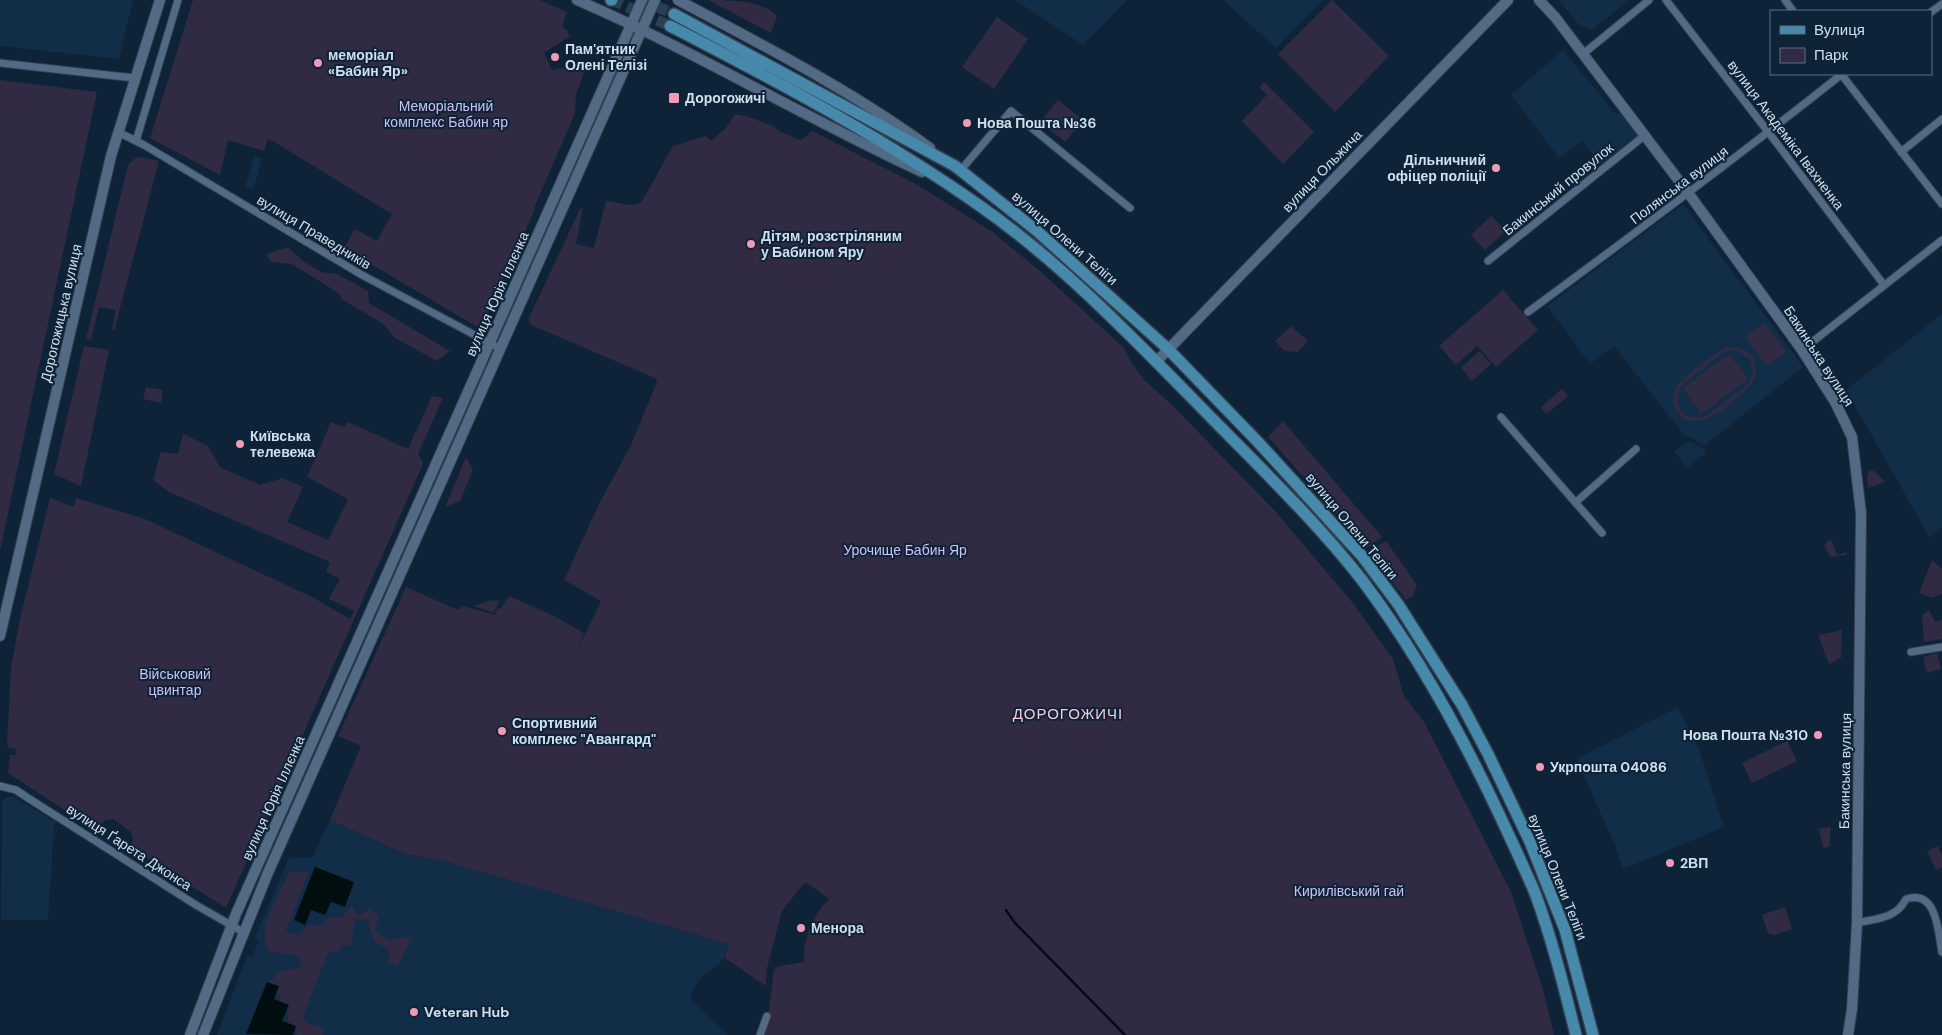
<svg xmlns="http://www.w3.org/2000/svg" width="1942" height="1035" viewBox="0 0 1942 1035" font-family="'DM Sans',sans-serif">
<style>
.built{fill:#122d48}
.green{fill:#302b43;fill-rule:evenodd}
.water{fill:#010e10}
.lines{fill:none;stroke-linecap:round;stroke-linejoin:round}
.stream{stroke:#010e10;stroke-width:2.5}
.primary-tunnel{stroke:#2b3f53;stroke-width:11;stroke-dasharray:11 5.5;stroke-linecap:butt}
.street-casing{stroke:#323e50;stroke-width:9}
.secondary-casing{stroke:#323e50;stroke-width:12}
.primary-casing{stroke:#323e50;stroke-width:14}
.street{stroke:#526a83;stroke-width:7}
.secondary{stroke:#526a83;stroke-width:10}
.primary{stroke:#4789ab;stroke-width:11}
.poi-dot{fill:#f09ab6;stroke:#0e2338;stroke-width:2}
.labels{text-anchor:middle;dominant-baseline:central;stroke-width:4;stroke-linejoin:round;paint-order:stroke}
.poi-label{font-size:14px;font-weight:bold;fill:#d1dfed;stroke:#0e2338;text-anchor:start}
.park-label{font-size:14px;fill:#ccc2f5;stroke:#0e2338}
.street-label{font-size:14px;fill:#d1dfed;stroke:#0e2338}
.neighbourhood-label{font-size:15px;letter-spacing:1px;fill:#fbc9d8;stroke:#0e2338}
</style>
<rect width="100%" height="100%" fill="#0e2338"/>
<path class="built" d="M0,0H133L119,59L0,46Z
M1015,0H1127L1083,45Z
M1223,0H1322L1276,48Z
M1559,0H1629L1592,30L1579,25Z
M1563,50L1615,113H1622L1640,136L1603,167L1582,141L1559,158L1511,95Z
M254,156L262,158L253,190L245,188Z
M1683,204L1803,367L1704,446L1691,437L1685,436L1614,346L1590,364L1547,306Z
M1942,314V528L1930,538L1846,390Z
M1689,441L1704,449L1706,453L1687,468L1674,451Z
M1678,707L1700,752L1724,827L1623,869L1615,845L1576,759Z
M7,797H14L56,822L54,826L48,920H1L2,801Z
M330,820L405,854L444,861L729,944L725,958L700,979L690,994L692,1000L728,1035H217L247,956L252,957L259,940L255,937L289,858H312Z"/>
<path class="green" d="M193,0H540L567,12L562,27L567,30L570,36L544,53L552,70L579,64L585,70L576,94L575,113L534,208L535,209L482,327L479,328L344,248L355,229L377,241L392,214L276,143L268,139L264,151L228,140L220,175L150,138Z
M708,0C730,0 762,0 777,16L771,33Z
M1332,0L1389,56L1335,112L1278,54Z
M997,17L1028,39L994,89L962,67Z
M0,80L97,92L0,551Z
M1264,82L1314,132L1283,164L1242,121L1267,95L1259,87Z
M1058,100L1083,120L1065,142L1040,122Z
M735,114L749,117L773,126L779,131L800,140L806,137L812,131L916,184L991,231L1040,271L1124,348L1130,360L1144,380L1172,405L1276,512L1352,602L1393,659L1404,696L1424,722L1511,892L1544,993L1554,1035H762L768,1019L774,969L780,966L804,962C803,939 813,915 829,899L807,883H804L782,911L767,968L766,986L725,958L729,944L444,861L405,854L330,820L361,746L338,736L406,587L458,610L463,606L495,615L498,608L501,609L509,596L556,617L584,633L579,647L601,601L564,580L599,504L631,445L657,382L655,378L531,325L528,320L579,211L583,207L576,244L594,248L606,201L630,205L641,203L673,146L706,136L711,141L726,128Z
M141,157L159,161L114,331L112,329L116,310L99,307L91,340L86,339L128,165L134,159Z
M1491,216L1506,231L1485,250L1471,235Z
M288,247L302,260L321,272L337,274L368,291L369,303L450,351L437,361L395,338L382,323L343,300L338,293L313,277L291,264L271,262L266,254Z
M1503,290L1538,330L1496,367L1477,346L1456,365L1439,346Z
M1764,323L1786,351L1767,366L1745,338Z
M1291,326L1308,341L1298,352L1284,351L1275,341Z
M84,346L109,350L81,486L54,474Z
M1727,347C1750,346 1762,361 1753,382C1739,398 1693,442 1676,410C1672,403 1672,395 1676,388C1681,377 1715,353 1727,347ZM1730,350L1738,351L1750,359L1753,372L1748,384L1707,415C1693,421 1683,417 1677,403L1679,390L1683,384L1723,353Z
M1479,351L1491,364L1472,381L1461,368Z
M1729,354L1748,379L1701,414L1683,388Z
M146,387L163,390L161,403L143,399Z
M1562,389L1568,396L1546,414L1541,407Z
M432,396L443,398L418,454L423,463L422,466L226,908L130,847L133,840L131,832L113,819L105,820L95,830L8,773L10,755H16L15,748H9L7,745L11,668L19,623L50,498L74,507L76,498L145,519L314,598L350,619L354,611L329,599L340,579L326,572L330,562L169,492L153,480L161,452L178,454L183,434L208,446L220,467L260,485L283,478L303,487L287,522L328,540L348,499L307,477L331,422L344,427L348,422L408,449Z
M1283,421L1382,537L1367,548L1268,437Z
M466,457L473,470L460,501L445,507Z
M1872,470L1878,474L1885,482L1868,488L1867,476L1869,471Z
M1386,541L1417,585L1413,596L1406,600L1370,551Z
M1828,541H1832L1837,555L1847,552V555L1831,557L1824,546Z
M1932,560L1942,569V594L1932,598L1919,593Z
M492,600L499,601L494,613L473,606Z
M1929,610L1935,622L1942,620V639L1924,642L1922,615Z
M1842,630L1841,658L1829,664L1818,635Z
M1937,653L1941,669L1927,673L1923,657Z
M1787,741L1797,761L1752,783L1742,763Z
M1831,827L1829,847L1823,848L1819,829Z
M1938,846L1942,855V867L1936,870L1927,851Z
M309,871L286,931L299,935L308,926H321L329,917L341,918L352,906L358,916L369,909L379,916L375,930L389,940L413,936L397,967L389,962L388,948L374,942L368,920L355,919L351,946L341,945L339,952L328,953L304,1014L305,1022L325,1029L323,1035H296L297,1030L288,1024V1011L280,1002L278,989L269,983L280,971L302,967L298,956L268,951C257,920 278,899 289,872Z
M1785,907L1792,929L1775,935L1768,933L1762,915Z"/>
<path class="water" d="M315,867L354,882L345,907L331,902L325,915L311,910L305,925L294,920Z
M267,982L279,986L274,999L289,1005L282,1021L296,1026L293,1035L246,1034Z"/>
<g class="lines">
<path class="stream" d="M1006,910L1015,923L1125,1035"/>
<path class="primary-tunnel" d="M612,0L670,26
M642,0L674,14"/>
<defs>
<path id="street" d="M1666,0L1769,133L1884,285
M1785,0L1793,11
M1931,12L1942,4
M1583,54L1649,0
M0,63L134,78
M1841,74L1942,204
M118,132L144,145L362,275L501,349
M136,141L178,0
M1901,152L1942,119
M960,171L1011,111L1130,208
M1488,261L1644,136
M1528,312C1634,234 1739,156 1842,74
M1802,350L1942,240
M1501,417L1602,533
M1576,502L1636,449
M1911,652L1942,647
M0,786L16,790L28,798L196,905L243,932
M1857,923C1877,918 1896,919 1906,899C1937,889 1938,931 1942,952
M760,1035L767,1016"/>
<path id="secondary" d="M577,0C695,51 805,118 922,172
M678,0C764,46 851,90 930,148
M1539,0L1555,17L1689,194L1802,350L1835,402L1852,437L1861,513L1859,711L1857,923L1852,1009L1848,1035
M1156,362L1508,0
M0,636L111,156L160,0
M190,1035L236,914L642,0
M203,1035L267,875L655,0"/>
<path id="primary" d="M611,0H612
M674,14L955,166L1037,231L1168,349L1258,442L1331,522L1362,556L1398,604L1462,705L1488,754L1530,842L1565,930L1593,1035
M670,26C777,81 882,137 980,206C1059,261 1127,332 1194,400C1250,458 1312,516 1362,580C1417,653 1461,733 1500,816C1512,842 1524,867 1535,893C1552,939 1564,987 1576,1035"/>
</defs>
<use href="#street" class="street-casing"/>
<use href="#secondary" class="secondary-casing"/>
<use href="#primary" class="primary-casing"/>
<use href="#street" class="street"/>
<use href="#secondary" class="secondary"/>
<use href="#primary" class="primary"/>
</g>
<g class="poi-dot">
<circle cx="555" cy="57" r="5"/>
<circle cx="318" cy="63" r="5"/>
<rect x="668" y="92" width="12" height="12" rx="2.5"/>
<circle cx="967" cy="123" r="5"/>
<circle cx="1496" cy="168" r="5"/>
<circle cx="751" cy="244" r="5"/>
<circle cx="240" cy="444" r="5"/>
<circle cx="502" cy="731" r="5"/>
<circle cx="1818" cy="735" r="5"/>
<circle cx="1540" cy="767" r="5"/>
<circle cx="1670" cy="863" r="5"/>
<circle cx="801" cy="928" r="5"/>
<circle cx="414" cy="1012" r="5"/>
</g>
<g class="labels">
<g class="poi-label">
<text x="565" y="49">Пам'ятник<tspan x="565" dy="16">Олені Телізі</tspan></text>
<text x="328" y="55">меморіал<tspan x="328" dy="16">«Бабин Яр»</tspan></text>
<text x="685" y="98">Дорогожичі</text>
<text x="977" y="123">Нова Пошта №36</text>
<text x="1486" y="160" text-anchor="end">Дільничний<tspan x="1486" dy="16">офіцер поліції</tspan></text>
<text x="761" y="236">Дітям, розстріляним<tspan x="761" dy="16">у Бабином Яру</tspan></text>
<text x="250" y="436">Київська<tspan x="250" dy="16">телевежа</tspan></text>
<text x="512" y="723">Спортивний<tspan x="512" dy="16">комплекс "Авангард"</tspan></text>
<text x="1808" y="735" text-anchor="end">Нова Пошта №310</text>
<text x="1550" y="767">Укрпошта 04086</text>
<text x="1680" y="863">2ВП</text>
<text x="811" y="928">Менора</text>
<text x="424" y="1012">Veteran Hub</text>
</g>
<g class="park-label">
<text x="446" y="106">Меморіальний<tspan x="446" dy="16">комплекс Бабин яр</tspan></text>
<text x="905" y="550">Урочище Бабин Яр</text>
<text x="175" y="674">Військовий<tspan x="175" dy="16">цвинтар</tspan></text>
<text x="1349" y="891">Кирилівський гай</text>
</g>
<g class="street-label">
<text transform="translate(1786 135) rotate(53)">вулиця Академіка Івахненка</text>
<text transform="translate(1322 171) rotate(-46)">вулиця Ольжича</text>
<text transform="translate(1679 185) rotate(-37)">Полянська вулиця</text>
<text transform="translate(1558 189) rotate(-39)">Бакинський провулок</text>
<text transform="translate(314 232) rotate(31)">вулиця Праведників</text>
<text transform="translate(1065 238) rotate(41)">вулиця Олени Теліги</text>
<text transform="translate(497 294) rotate(-66)">вулиця Юрія Іллєнка</text>
<text transform="translate(61 313) rotate(-77)">Дорогожицька вулиця</text>
<text transform="translate(1819 356) rotate(57)">Бакинська вулиця</text>
<text transform="translate(1352 526) rotate(50)">вулиця Олени Теліги</text>
<text transform="translate(1845 771) rotate(-89)">Бакинська вулиця</text>
<text transform="translate(273 798) rotate(-66)">вулиця Юрія Іллєнка</text>
<text transform="translate(129 847) rotate(33)">вулиця Ґарета Джонса</text>
<text transform="translate(1558 877) rotate(68)">вулиця Олени Теліги</text>
</g>
<g class="neighbourhood-label">
<text x="1068" y="714">ДОРОГОЖИЧІ</text>
</g>
</g>
<rect x="1770" y="10" width="162" height="65" fill="#0e2338" stroke="#5c6e80"/>
<rect x="1780" y="26" width="25" height="8" fill="#4789ab" stroke="#5c6e80"/>
<text x="1814" y="35" font-size="15" fill="#d1dfed">Вулиця</text>
<rect x="1780" y="48" width="25" height="15" fill="#302b43" stroke="#5c6e80"/>
<text x="1814" y="60" font-size="15" fill="#d1dfed">Парк</text>
</svg>
